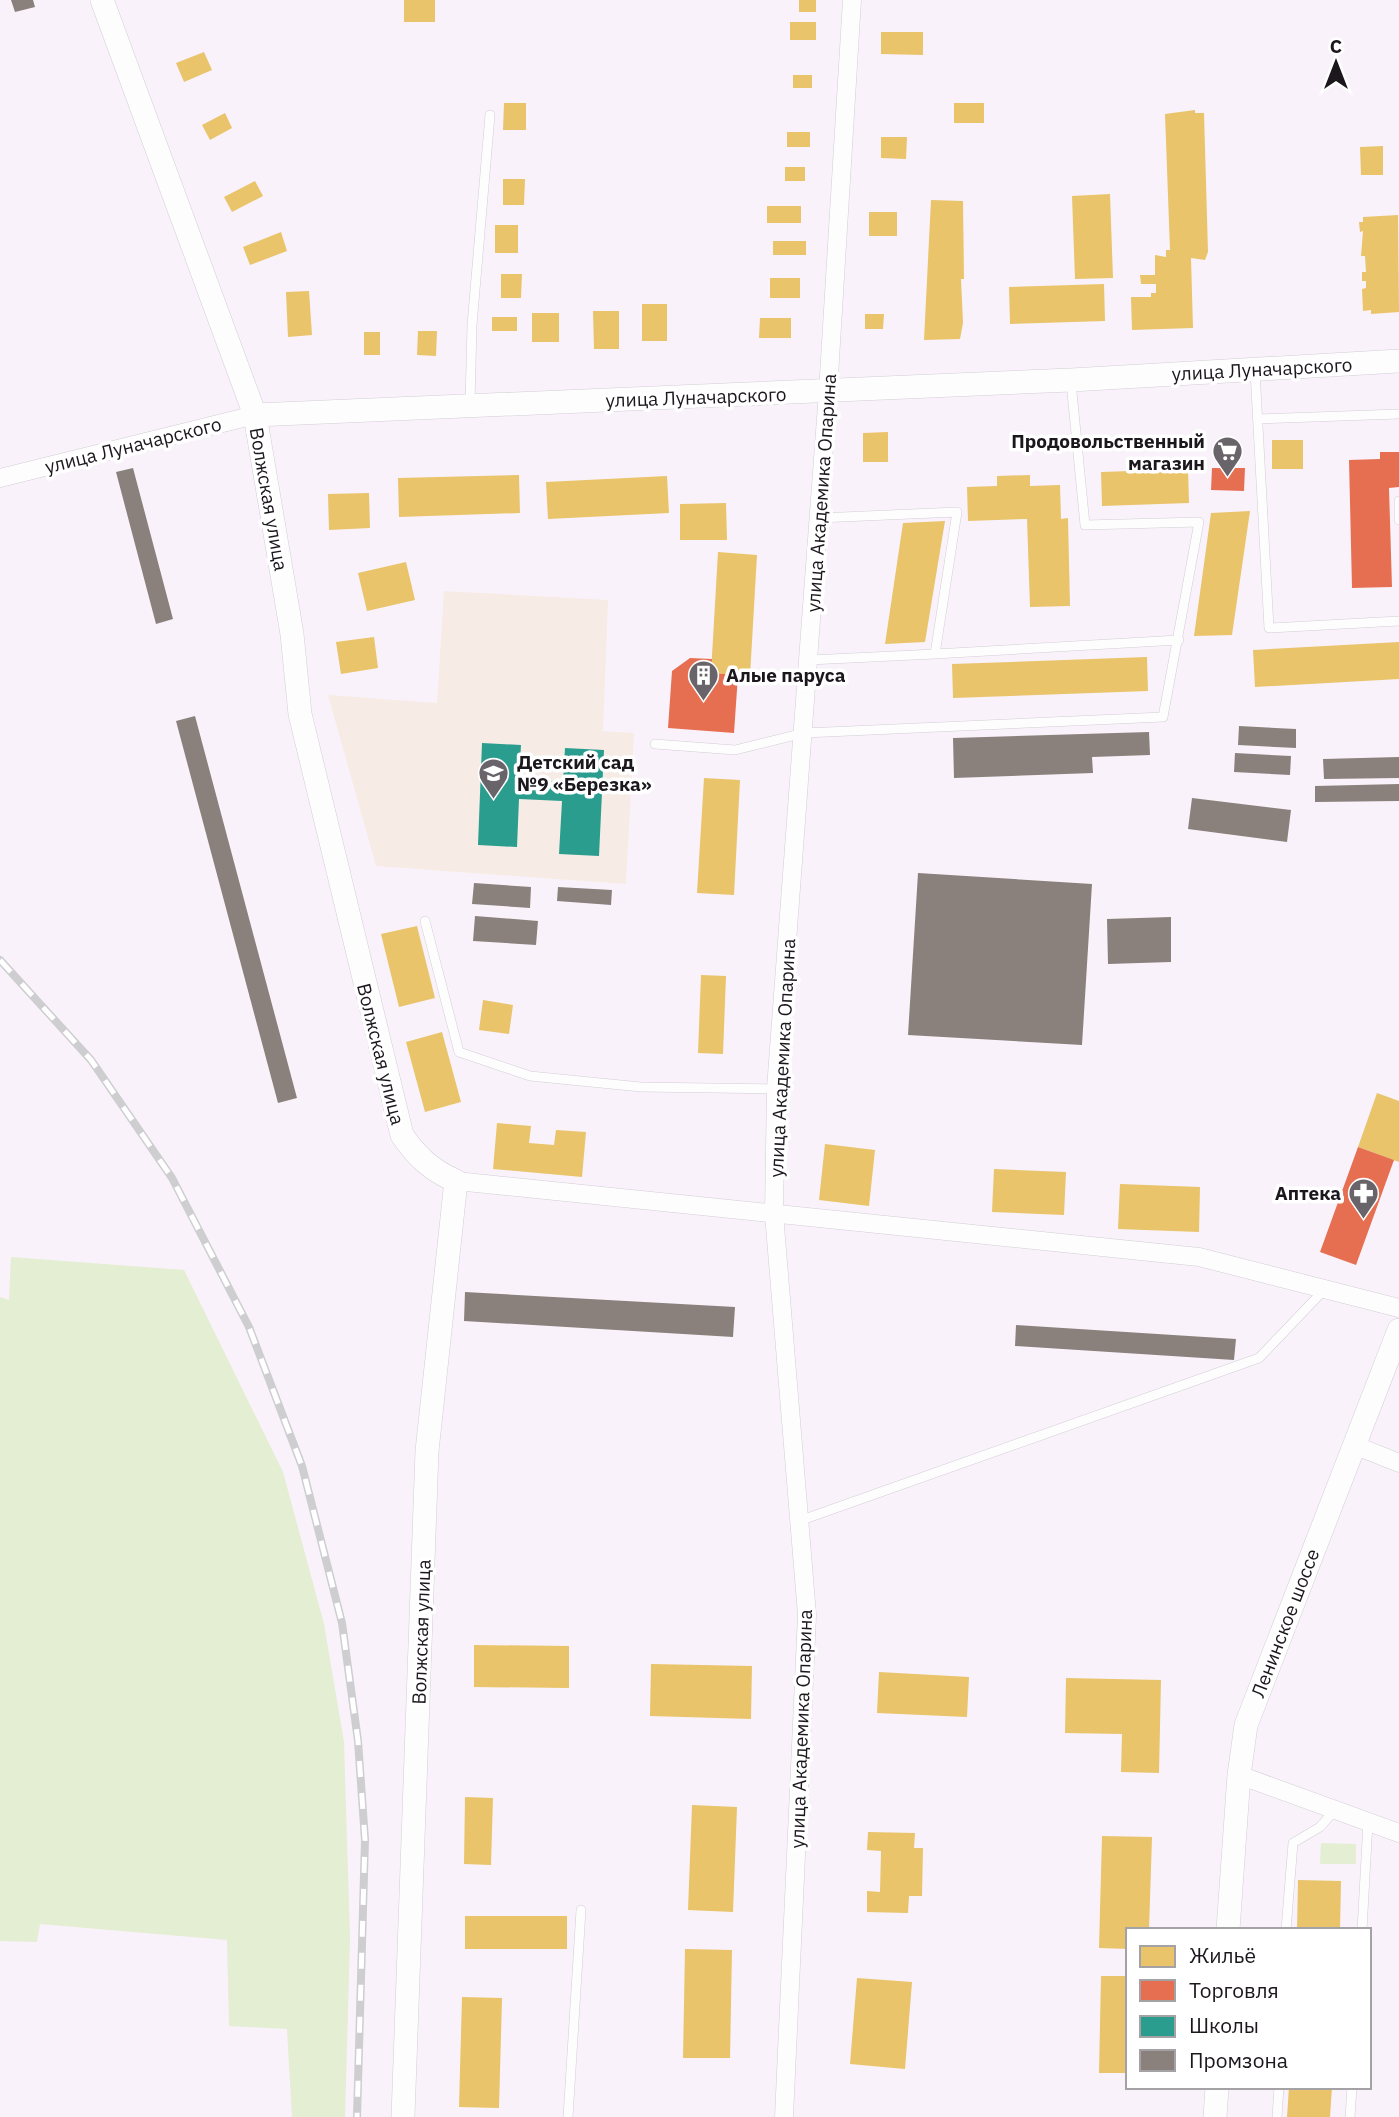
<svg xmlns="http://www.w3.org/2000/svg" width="1399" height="2117" viewBox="0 0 1399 2117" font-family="'IBM Plex Sans',sans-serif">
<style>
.education{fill:#f6ece5}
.green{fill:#e3eed2}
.homes{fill:#e9c46a}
.shops{fill:#e76f51}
.schools{fill:#2a9d8f}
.industry{fill:#8a817c}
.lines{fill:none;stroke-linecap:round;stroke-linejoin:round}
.lane-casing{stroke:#d2cdd4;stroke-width:10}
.street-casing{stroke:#d2cdd4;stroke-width:19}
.secondary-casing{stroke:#d2cdd4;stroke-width:24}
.lane{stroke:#fefdfe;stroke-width:9}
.street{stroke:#fefdfe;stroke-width:18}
.secondary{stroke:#fefdfe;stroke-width:23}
.rail-casing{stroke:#cecdd0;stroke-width:8}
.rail{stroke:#fff;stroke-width:5;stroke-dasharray:16;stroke-linecap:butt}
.labels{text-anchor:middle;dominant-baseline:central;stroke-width:7;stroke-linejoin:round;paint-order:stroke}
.street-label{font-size:19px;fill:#1b171d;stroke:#fff}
.poi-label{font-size:19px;font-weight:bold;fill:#1b171d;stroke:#fff;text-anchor:end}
</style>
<rect width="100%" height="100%" fill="#f9f2fa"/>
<path class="education" d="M444,591L608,600L603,731L634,733L626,884L376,866L328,695L437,703Z"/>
<path class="green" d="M11,1257L184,1270L283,1472L324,1624L344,1742L350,1938L345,2117H292L287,2029L229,2026L227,1940L40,1924L37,1942L0,1941V1297L9,1300Z
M1321,1843L1356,1844V1864H1320Z"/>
<path class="homes" d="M404,0H435V22H404Z
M799,0H816V12H799Z
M790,22H816V40H790Z
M881,32H923V55L881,54Z
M204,52L212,70L184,82L176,63Z
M793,75H812V88H793Z
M504,103H526V130H503Z
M954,103H984V123H954Z
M1195,110V113H1204L1208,252L1205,260L1191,258L1193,328L1132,330L1131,297H1151V293H1156V284H1141L1140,275H1155V255L1166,257V250H1170L1165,114Z
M225,113L232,128L210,140L202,125Z
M787,132H810V147H787Z
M881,137H907L906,159L881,158Z
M1383,146V175H1361L1360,147Z
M785,167H805V181H785Z
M503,179H525L524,205H503Z
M255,181L263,196L232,212L224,197Z
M1110,194L1113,278L1075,279L1072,196Z
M931,200L963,201L964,279H961L963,323L960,339L924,340Z
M767,206H801V223H767Z
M869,212H897V236H869Z
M1398,215L1399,312L1371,314V310L1363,311L1362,289L1366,288V281H1362V272H1366L1365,256H1361L1363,231L1360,232L1359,222H1363V217Z
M495,225H518V253H495Z
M281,232L287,251L250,265L243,247Z
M773,241H806V255H773Z
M501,274H522L521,298H501Z
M770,278H800V298H770Z
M1104,284L1105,321L1010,324L1009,287Z
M309,291L312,335L288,337L286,292Z
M642,304H667V341H642Z
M593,311H619V349H594Z
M532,313H559V342H532Z
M865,314H884L883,329H865Z
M492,317H517V331H492Z
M760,318H791V338H759Z
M418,331H437L436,356L417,355Z
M364,332H380V355H364Z
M888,432V462H863V433Z
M1272,440H1303V469H1272Z
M1188,469L1189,503L1102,506L1101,472Z
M519,475L520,513L399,517L398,478Z
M1030,475V486L1060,485L1061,519L1068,518L1070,606L1030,607L1027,519L968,521L967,487L997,486V476Z
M667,476L669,513L548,519L546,482Z
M369,493L370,528L329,530L328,494Z
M726,503L727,540H680V504Z
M1250,511L1232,635L1194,636L1211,513Z
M945,521L925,642L885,644L903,523Z
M718,552L757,555L750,676L711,673Z
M406,562L415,600L367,611L358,573Z
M374,637L378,668L341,674L336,642Z
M1399,642V679L1255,687L1253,650Z
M1147,657L1148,691L953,698L952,664Z
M704,778L740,780L734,895L697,893Z
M417,926L435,998L399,1007L381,934Z
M701,975L726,976L723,1054L698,1053Z
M483,1000L513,1005L509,1034L479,1030Z
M442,1032L461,1102L425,1112L406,1042Z
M1377,1093L1399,1101V1162L1358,1147Z
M497,1123L531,1126L529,1143L554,1145L556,1130L586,1132L582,1177L493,1169Z
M825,1144L875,1150L869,1206L819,1200Z
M994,1169L1066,1172L1064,1215L992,1212Z
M1120,1184L1200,1187L1199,1232L1118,1229Z
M474,1645L569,1646V1688L474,1687Z
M651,1664L752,1666L751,1719L650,1716Z
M879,1672L969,1677L967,1717L877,1713Z
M1066,1678L1161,1680L1159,1773L1121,1772L1122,1734L1065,1733Z
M465,1797L493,1798L491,1865L464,1864Z
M692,1805L737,1807L733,1912L688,1910Z
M868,1832L915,1833L914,1848H923L922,1896H909L908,1913L867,1912V1891L880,1892L881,1851L867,1850Z
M1102,1836L1152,1837L1149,1930H1128V1949L1099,1948Z
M1298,1880L1341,1881L1340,1930H1297Z
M465,1916H567V1949H465Z
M685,1949L732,1950L730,2058H683Z
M1101,1976H1128V2073H1099Z
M857,1978L912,1982L905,2069L850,2064Z
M462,1997L502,1998L499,2108L459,2107Z
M1289,2087H1332L1330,2117H1287Z"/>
<path class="shops" d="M1380,452H1399V487L1389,488L1392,587L1352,588L1349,460L1380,459Z
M1212,468H1245L1244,491L1211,490Z
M690,658L712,659L711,673L738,675L734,733L668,728L672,671Z
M1358,1147L1394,1160L1356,1265L1320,1252Z"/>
<path class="schools" d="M482,743L521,745L519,780L563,782L565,748L604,750L599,856L559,854L562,801L519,799L517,847L478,845Z"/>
<path class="industry" d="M11,0H33L35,7L15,12Z
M133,468L173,619L156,624L116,472Z
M195,716L297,1098L278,1103L176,721Z
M1239,726L1296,729V748L1238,745Z
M1149,732L1150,755L1092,757L1093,773L954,778L953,738Z
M1235,753L1291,756L1290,775L1234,772Z
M1399,757V778L1324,779L1323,759Z
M1399,784V801L1315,802V786Z
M1192,798L1291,810L1287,842L1188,829Z
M918,873L1092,884L1082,1045L908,1035Z
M474,883L531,887L530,908L472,904Z
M558,887L612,890L611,905L557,901Z
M475,916L538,921L536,945L473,941Z
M1171,917V962L1108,964L1107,919Z
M465,1292L735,1307L733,1337L464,1321Z
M1016,1325L1236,1339L1234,1360L1015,1346Z"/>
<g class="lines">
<defs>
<path id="lane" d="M1255,371L1269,628L1399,621
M470,403L472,325L490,115
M1258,419L1399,414
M1399,501V520
M935,654L1179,640
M809,660L935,654L957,512L819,518
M655,744L735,750L804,733L1163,717L1199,522L1085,525L1071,382
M425,921L459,1052L530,1076L641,1087L776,1089
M799,1521L1259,1358L1324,1290
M1286,1930L1293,1843L1320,1827L1335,1810
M1362,1930L1368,1822
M568,2117L581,1910
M1277,2117L1279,2087
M1350,2117L1352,2087"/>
<path id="street" d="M0,478L255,415
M456,1181L1199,1257L1399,1308
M1354,1445L1399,1463
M1239,1775L1399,1833
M784,2117L807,1615L774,1214L776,1089L828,392L852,0"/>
<path id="secondary" d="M102,0L255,415L292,634L300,714L402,1135C417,1157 431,1170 456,1181L427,1451L403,2117
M255,415L1071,380L1399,361
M1228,1930L1239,1775L1246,1725L1399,1330
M1215,2117L1217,2087"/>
</defs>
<use href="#lane" class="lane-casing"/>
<use href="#street" class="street-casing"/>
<use href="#secondary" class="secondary-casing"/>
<use href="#lane" class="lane"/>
<use href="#street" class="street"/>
<use href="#secondary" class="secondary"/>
<defs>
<path id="rail" d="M0,960L91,1060L172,1178L249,1327L302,1466L342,1623L358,1741L365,1840L357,2117"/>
</defs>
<use href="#rail" class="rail-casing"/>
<use href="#rail" class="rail"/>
</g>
<defs>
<symbol id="supermarket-pin" viewBox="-11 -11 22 30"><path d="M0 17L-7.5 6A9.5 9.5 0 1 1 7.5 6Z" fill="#69646a" stroke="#fff"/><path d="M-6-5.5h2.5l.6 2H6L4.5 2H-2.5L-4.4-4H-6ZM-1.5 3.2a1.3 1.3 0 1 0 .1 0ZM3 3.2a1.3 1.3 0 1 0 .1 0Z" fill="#fff"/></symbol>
<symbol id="building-pin" viewBox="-11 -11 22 30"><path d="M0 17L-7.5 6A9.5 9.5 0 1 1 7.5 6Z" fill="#69646a" stroke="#fff"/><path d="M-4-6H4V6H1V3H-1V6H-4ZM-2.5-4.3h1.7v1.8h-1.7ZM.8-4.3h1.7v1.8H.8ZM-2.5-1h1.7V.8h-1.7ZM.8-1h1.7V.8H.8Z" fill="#fff"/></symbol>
<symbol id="school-pin" viewBox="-11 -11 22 30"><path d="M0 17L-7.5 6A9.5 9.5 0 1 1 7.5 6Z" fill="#69646a" stroke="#fff"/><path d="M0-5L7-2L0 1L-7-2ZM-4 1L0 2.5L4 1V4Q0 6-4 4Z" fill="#fff"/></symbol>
<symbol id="pharmacy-pin" viewBox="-11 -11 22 30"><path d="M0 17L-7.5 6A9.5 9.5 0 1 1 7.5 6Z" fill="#69646a" stroke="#fff"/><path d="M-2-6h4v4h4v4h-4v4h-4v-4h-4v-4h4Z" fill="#fff"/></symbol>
</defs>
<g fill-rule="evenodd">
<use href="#supermarket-pin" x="1210" y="434" width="35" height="47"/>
<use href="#building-pin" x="686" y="658" width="35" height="47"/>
<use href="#school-pin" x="476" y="756" width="35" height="47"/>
<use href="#pharmacy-pin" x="1346" y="1176" width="35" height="47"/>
</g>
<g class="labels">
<g class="street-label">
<text transform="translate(1262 369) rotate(-3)">улица Луначарского</text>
<text transform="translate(696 397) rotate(-2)">улица Луначарского</text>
<text transform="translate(133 445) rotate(-14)">улица Луначарского</text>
<text transform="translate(821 493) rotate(-86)">улица Академика Опарина</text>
<text transform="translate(269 499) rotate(80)">Волжская улица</text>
<text transform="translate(381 1054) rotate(76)">Волжская улица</text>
<text transform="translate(782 1058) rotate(-87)">улица Академика Опарина</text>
<text transform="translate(1285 1623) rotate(-69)">Ленинское шоссе</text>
<text transform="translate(421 1632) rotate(-88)">Волжская улица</text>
<text transform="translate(801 1729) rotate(-88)">улица Академика Опарина</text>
</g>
<g class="poi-label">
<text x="1205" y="441">Продовольственный<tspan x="1205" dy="22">магазин</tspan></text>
<text x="726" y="675" text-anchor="start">Алые паруса</text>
<text x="517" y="762" text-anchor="start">Детский сад<tspan x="517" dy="22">№9 «Березка»</tspan></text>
<text x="1341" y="1193">Аптека</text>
</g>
</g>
<rect x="1126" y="1928" width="245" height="161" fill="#ffffff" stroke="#a4a2a5" stroke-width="2"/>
<rect x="1140" y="1946" width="35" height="21" fill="#e9c46a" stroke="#a4a2a5" stroke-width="2"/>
<text x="1189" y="1963" font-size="21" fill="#1b171d">Жильё</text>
<rect x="1140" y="1980" width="35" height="21" fill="#e76f51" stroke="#a4a2a5" stroke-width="2"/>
<text x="1189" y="1998" font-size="21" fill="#1b171d">Торговля</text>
<rect x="1140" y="2016" width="35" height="21" fill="#2a9d8f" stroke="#a4a2a5" stroke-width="2"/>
<text x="1189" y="2033" font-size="21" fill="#1b171d">Школы</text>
<rect x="1140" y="2050" width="35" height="21" fill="#8a817c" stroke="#a4a2a5" stroke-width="2"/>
<text x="1189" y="2068" font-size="21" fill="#1b171d">Промзона</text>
<g transform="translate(1336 63)" stroke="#ffffff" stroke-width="5" paint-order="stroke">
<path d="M0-5L12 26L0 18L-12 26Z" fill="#1b171d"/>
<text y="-10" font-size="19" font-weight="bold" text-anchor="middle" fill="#1b171d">С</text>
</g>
</svg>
